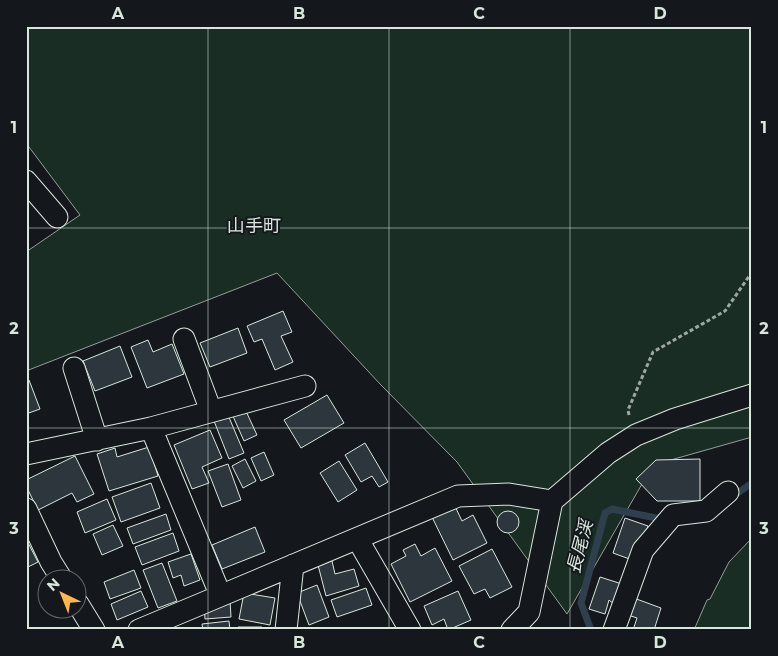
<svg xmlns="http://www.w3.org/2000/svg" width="778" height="656" viewBox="0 0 778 656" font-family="Montserrat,'Noto Sans JP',sans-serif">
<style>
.green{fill:#1a2d24;stroke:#939e99}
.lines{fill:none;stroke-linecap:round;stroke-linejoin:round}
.stream{stroke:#2f3f4d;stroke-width:7}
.building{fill:#2c363c;stroke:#d8e6dc}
.minor-casing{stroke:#d8e6dc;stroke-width:23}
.path{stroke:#9da8a2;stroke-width:3;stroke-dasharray:4 2.5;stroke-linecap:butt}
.minor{stroke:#14181c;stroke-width:21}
.grid{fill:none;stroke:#d8e6dc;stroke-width:1;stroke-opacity:0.55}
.labels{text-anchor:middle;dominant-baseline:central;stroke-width:4;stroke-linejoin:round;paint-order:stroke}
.neighbourhood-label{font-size:18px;fill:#d8e6dc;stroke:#14181c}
.water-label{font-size:18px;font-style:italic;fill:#d8e6dc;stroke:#14181c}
.neatline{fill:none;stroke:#d8e6dc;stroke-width:2}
.grid-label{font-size:16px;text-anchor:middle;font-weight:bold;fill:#d8e6dc}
</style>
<rect width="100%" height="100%" fill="#14181c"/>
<path class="green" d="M26,26H752V437L653,465L567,614L457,462L380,384L277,273L26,371V252L80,215L26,143Z
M752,538V630H694L707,600L710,599L729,562Z"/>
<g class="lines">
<path class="stream" d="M732,497L752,483
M591,630L581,603L605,513L612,509L666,520"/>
</g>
<path class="building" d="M283,311L292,332L281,336L293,362L275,370L262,339L254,342L247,326Z
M238,328L247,353L210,367L200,343Z
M148,340L153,352L172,344L184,374L147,388L131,347Z
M120,346L132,377L95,391L83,361Z
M29,380L40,409L26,414V381Z
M327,395L344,423L301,448L284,420Z
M245,409L257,435L244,441L232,414Z
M228,415L244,453L229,459L214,421Z
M210,430L222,458L202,467L209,483L192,489L174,445Z
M365,443L388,482L379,487L372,476L361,482L345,455Z
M149,447L158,476L109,491L97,454L115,448L117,457Z
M264,452L274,475L261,481L251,458Z
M75,456L94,494L77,502L72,493L38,510L26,486V480Z
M245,459L256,481L243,488L232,466Z
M700,459V501H657L636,479L656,460Z
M339,461L357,490L338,502L320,473Z
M228,464L241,500L222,507L208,471Z
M151,483L160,508L121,522L112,497Z
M107,499L116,520L85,533L77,512Z
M453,502L462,521L473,515L487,543L453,560L430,513Z
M497 522a11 11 0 1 1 22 0a11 11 0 1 1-22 0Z
M166,514L171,530L133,544L127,528Z
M625,518L648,526L635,561L613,553Z
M113,525L123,546L102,555L93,534Z
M255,527L265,552L222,569L212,545Z
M173,533L179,551L142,565L135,547Z
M26,539L38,562L26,568Z
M415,544L421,556L435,548L452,581L410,602L391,564L406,556L403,550Z
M492,549L512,587L490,598L485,589L474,594L459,566Z
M191,554L200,580L184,586L181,575L173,578L168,562Z
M332,561L335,574L354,569L359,586L326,596L318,565Z
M162,563L177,601L158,608L143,570Z
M134,570L141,588L110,599L104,582Z
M600,577L622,584L615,605L609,600L605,614L589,609Z
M317,585L329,617L309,625L297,593Z
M366,588L372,605L337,617L331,600Z
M141,591L148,607L117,620L111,604Z
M458,591L471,620L448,630L444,619L432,625L424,606Z
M244,593L275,598L270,625L239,619Z
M631,597L661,608L654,630H633L637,618L625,614Z
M230,601L231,617L205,619L204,603Z
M229,621L230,630H203L202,624Z
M238,627H262V630H238Z"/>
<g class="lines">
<defs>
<path id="minor" d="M26,181L57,217
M184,339L211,411
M74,368L97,440
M151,428L220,594
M26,454L151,428L305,386
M26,509L51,562L61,578
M358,540L410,630
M78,604L94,630
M139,630L458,496L509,494L552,501
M286,630L293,565
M512,630L529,612L552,501L608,453L636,435L675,419L752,395
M614,630L643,550L673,515L706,511L728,492"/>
</defs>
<use href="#minor" class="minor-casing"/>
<path class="path" d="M629,415L628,410L653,352L725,311L752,272"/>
<use href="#minor" class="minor"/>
</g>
<path class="grid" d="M208,26V630M389,26V630M570,26V630M26,228H752M26,428H752"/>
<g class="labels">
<g class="neighbourhood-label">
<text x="254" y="226">山手町</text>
</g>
<g class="water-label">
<text transform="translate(580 547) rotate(-75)">長尾渓</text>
</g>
</g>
<rect width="778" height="656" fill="none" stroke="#14181c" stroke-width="55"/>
<g transform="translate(62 594) rotate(317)"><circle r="24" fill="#14181c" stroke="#626a69"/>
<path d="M0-4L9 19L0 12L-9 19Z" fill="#ffb74d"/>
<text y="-8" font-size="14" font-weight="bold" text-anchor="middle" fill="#d8e6dc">N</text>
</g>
<rect x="28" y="28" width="722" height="600" class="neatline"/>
<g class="grid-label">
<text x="118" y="19">A</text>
<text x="299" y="19">B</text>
<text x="479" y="19">C</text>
<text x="660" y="19">D</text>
<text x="14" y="133">1</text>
<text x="764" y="133">1</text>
<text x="14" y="334">2</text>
<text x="764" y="334">2</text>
<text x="14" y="534">3</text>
<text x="764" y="534">3</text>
<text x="118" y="648">A</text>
<text x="299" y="648">B</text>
<text x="479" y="648">C</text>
<text x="660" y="648">D</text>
</g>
</svg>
